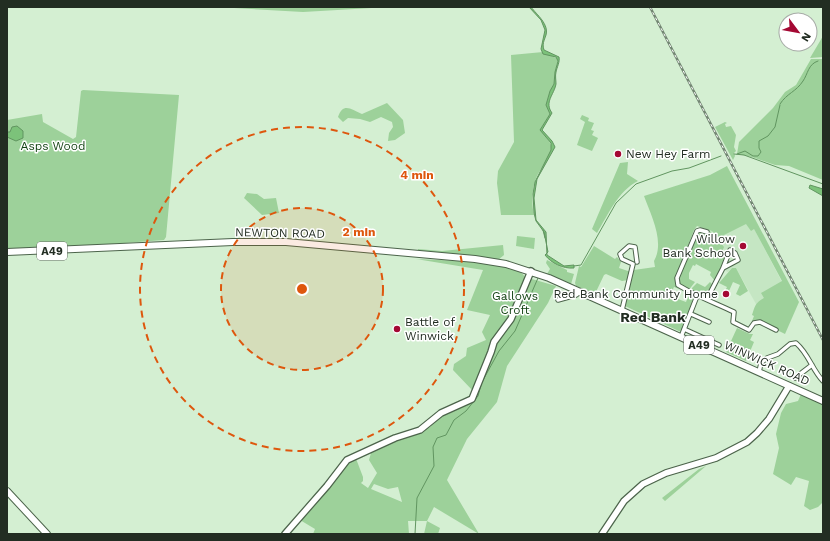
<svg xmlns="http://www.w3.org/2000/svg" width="830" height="541" viewBox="0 0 830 541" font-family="'Work Sans',sans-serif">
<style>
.built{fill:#c5e6c3}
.green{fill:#9dd19a;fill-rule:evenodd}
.water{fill:#7cc27a;stroke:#619560}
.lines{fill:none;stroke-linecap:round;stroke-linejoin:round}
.stream{stroke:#619560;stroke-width:1}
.street-casing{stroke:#4c644b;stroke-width:5.5}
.secondary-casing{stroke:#4c644b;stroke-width:8}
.primary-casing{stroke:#4c644b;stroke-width:8}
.street{stroke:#fff;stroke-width:3.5}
.secondary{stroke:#fff;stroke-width:5.5}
.primary{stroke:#fff;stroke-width:6}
.rail-casing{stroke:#728572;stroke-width:2.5}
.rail{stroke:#fff;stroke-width:1;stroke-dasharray:3;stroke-linecap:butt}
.ring{fill:none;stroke:#de570d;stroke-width:2;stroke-dasharray:7 5}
.poi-dot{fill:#a40833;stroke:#fff;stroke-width:1.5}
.labels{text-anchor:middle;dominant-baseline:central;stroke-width:3;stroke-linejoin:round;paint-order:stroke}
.shield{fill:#fff;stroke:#646c64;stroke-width:1}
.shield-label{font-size:11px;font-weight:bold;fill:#222d22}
.park-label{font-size:12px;fill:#144414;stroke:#fff}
.poi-label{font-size:12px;fill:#222d22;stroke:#fff;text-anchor:start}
.street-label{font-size:12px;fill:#222d22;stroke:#fff}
.quarter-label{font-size:14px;font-weight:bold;fill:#222d22;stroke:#fff}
.centre{fill:#de570d;stroke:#fff;stroke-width:2}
.ring-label{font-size:12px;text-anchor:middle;font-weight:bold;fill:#de570d;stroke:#fff;stroke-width:3;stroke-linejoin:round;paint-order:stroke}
</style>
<rect width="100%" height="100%" fill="#d4efd2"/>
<path class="built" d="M688,188L751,223L795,307L761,313L736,268H732L728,272L719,268L725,251L718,238L714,240Z"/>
<path class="green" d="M234,7H389L303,12L234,8Z
M823,36V57L810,58Z
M543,52L558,59L555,72L554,84L550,91L546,105L550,114L541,128C542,137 553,140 551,150C550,159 542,167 538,174C532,185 531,203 534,215H501L497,183L498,171L514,142L511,55Z
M811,59H823V180L789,166L775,165L752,157L737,154L739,142L773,108L785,92L796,85Z
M83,90L179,95L166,237L164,240L7,252V120L42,114L43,122L73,139L76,137L81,91Z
M387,103L403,120L405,133L395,140L388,141L389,133L393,127L392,122L381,117L370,122L360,119L348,118L343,122L338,117C343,102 351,109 362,114Z
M582,115L589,118L588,121L594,123L591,130L594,131L592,135L598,138L592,151L577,145L585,122L580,119Z
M725,122L727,123L725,124L726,127L731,126L736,135L734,147L736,151L734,153L735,156L733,160L715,127Z
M628,162L627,174L638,181C618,191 608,215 597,233L592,229L620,163Z
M727,166L799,302L785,334L759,321L757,323L752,321L754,316L752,315C755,306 755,303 764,298L761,293L782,281L754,229L751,231L746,224L718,238L712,231L697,226L694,230L675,279V285L687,292L674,287L670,296L686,302L689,294L694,297L681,332L625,306L634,270L655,267L654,261C665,242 651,215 644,196L710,175Z
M247,193L257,194L264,199L276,198L279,213L262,215L244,198Z
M697,228L712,232L724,247L722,253L725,254V257L715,281L710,275L711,272L696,264L695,266L693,265L689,273V279L695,282L688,291C685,288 681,286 679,282C675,271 692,239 697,228Z
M517,236L535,238L534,249L516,246Z
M503,245L504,255L498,260L418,251V249L442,251Z
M594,246L615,259L617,257L621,262L619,268L631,272L628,280L622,281L606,274L604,275L595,294L576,286L575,283L579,266L581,267Z
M416,259C435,260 518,261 525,277L556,286L548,303L507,366L497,402L467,439L447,480L479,534L434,507L427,521L440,528L438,534H424L427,521H408L409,534H313L315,529L300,520L341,468L355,456L363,477V481L361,483L368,488L377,473L369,460L371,453L384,447V444L430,427L448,410L461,405L473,391L453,370L454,364L466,356L467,348L486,340L482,332L490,315L467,310L483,270ZM374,484L388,489L398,487L402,502L371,489Z
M547,260L567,270V272L574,274L571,284L547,274L550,269L546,263Z
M732,268H736L748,291L740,296L736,294L740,285L733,282L729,291L727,292L725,291L727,287L719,283Z
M697,283L705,287L710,282L713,285L707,293L702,296L689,291Z
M737,328L750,334H753L750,340L754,342L746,361L726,352Z
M801,394L823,404V502L818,507L810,510L804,506L809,481L796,477L791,485L773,474L779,448L776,434L781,413L786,404L798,401Z
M706,466L665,501L662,498L699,469Z"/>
<path class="water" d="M529,7H531C537,15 549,24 546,35C544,41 542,44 544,50L559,57C560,62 557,67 556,72C555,76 556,80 556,84C554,95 544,102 552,113L542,130L552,141L555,147L537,179L534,198L536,220L546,232L547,255L564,266L574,265V268C563,269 551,263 545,255L548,252L544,232L536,221L534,213L533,194L535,182L551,150V143L540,130L550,114L546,105L550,91L554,84L555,72L558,61L556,57L543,54L541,49L545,30L541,20Z
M17,126L23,131V138L16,141L7,137V132H10L12,127Z
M810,185L823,189V196L809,188Z"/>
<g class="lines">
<path class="stream" d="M780,104C787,93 796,92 803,81C808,74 808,64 818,61
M734,154L744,155L823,184
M737,154L745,151L753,156H758L761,152L759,148V141L768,136L775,127L780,105
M543,230L545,238
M574,266L581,265L616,203L636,184L672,171L689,168L721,156
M482,382L499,351L515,331L538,278
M415,534L417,498L434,466L433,447L437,438L446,435L454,420L466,411L478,396L481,385"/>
<defs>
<path id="street" d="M707,232L700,230L697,231L677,278L678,285C696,296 715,303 734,312L733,322L749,330L754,323L760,322L776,330
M707,299L723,268L730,250L735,253L738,260L723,268
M558,300L576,295L580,292
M622,310L633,264L622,259L620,254L629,246L635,247L637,262
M691,314L709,322
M684,329L719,345
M681,337L697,296
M759,372L761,363L767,358L778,354L790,344L796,343C809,354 812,370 823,381
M795,378L812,365"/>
<path id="secondary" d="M285,534L327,486L347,460L395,438L420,430L441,413L472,399L491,352L494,342L511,319L531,271
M602,534L624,501L643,484L666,473L716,458L747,442L757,433L769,419L789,386"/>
<path id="primary" d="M7,252L233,242H286L475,259L506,264L549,278L823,401
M7,491L47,534"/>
</defs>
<use href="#street" class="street-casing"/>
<use href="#secondary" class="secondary-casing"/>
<use href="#primary" class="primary-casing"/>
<use href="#street" class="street"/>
<use href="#secondary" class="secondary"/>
<use href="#primary" class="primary"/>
<defs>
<path id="rail" d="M650,7L823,340"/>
</defs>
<use href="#rail" class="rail-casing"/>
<use href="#rail" class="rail"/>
</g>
<circle cx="302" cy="289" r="81" fill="#de570d" fill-opacity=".12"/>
<g class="ring">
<circle cx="302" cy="289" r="81"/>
<circle cx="302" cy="289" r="162"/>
</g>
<g class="poi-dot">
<circle cx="618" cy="154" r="4"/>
<circle cx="743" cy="246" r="4"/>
<circle cx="726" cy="294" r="4"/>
<circle cx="397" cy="329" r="4"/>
</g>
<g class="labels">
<g class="shield">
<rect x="37" y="242" width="30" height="18" rx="3"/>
<rect x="684" y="336" width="30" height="18" rx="3"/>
</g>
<g class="shield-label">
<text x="52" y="251">A49</text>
<text x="699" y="345">A49</text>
</g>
<g class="park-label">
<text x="53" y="146">Asps Wood</text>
<text x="515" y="296">Gallows<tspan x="515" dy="14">Croft</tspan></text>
</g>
<g class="poi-label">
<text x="626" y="154">New Hey Farm</text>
<text x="735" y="239" text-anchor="end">Willow<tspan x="735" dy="14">Bank School</tspan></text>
<text x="718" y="294" text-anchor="end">Red Bank Community Home</text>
<text x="405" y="322">Battle of<tspan x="405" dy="14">Winwick</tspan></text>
</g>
<g class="street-label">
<text transform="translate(280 233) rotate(1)">NEWTON ROAD</text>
<text transform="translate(767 363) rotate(24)">WINWICK ROAD</text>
</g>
<g class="quarter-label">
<text x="653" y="317">Red Bank</text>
</g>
</g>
<circle cx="302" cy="289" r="6" class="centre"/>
<g class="ring-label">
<text x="417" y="179">4 min</text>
<text x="359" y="236">2 min</text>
</g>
<rect width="830" height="541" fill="none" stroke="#222d22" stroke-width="16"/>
<g transform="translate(798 32) rotate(122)"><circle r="19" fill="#ffffff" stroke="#a7aba7"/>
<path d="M0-3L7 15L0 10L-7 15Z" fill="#a40833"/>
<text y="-6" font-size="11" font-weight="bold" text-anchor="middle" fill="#222d22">N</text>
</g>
</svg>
